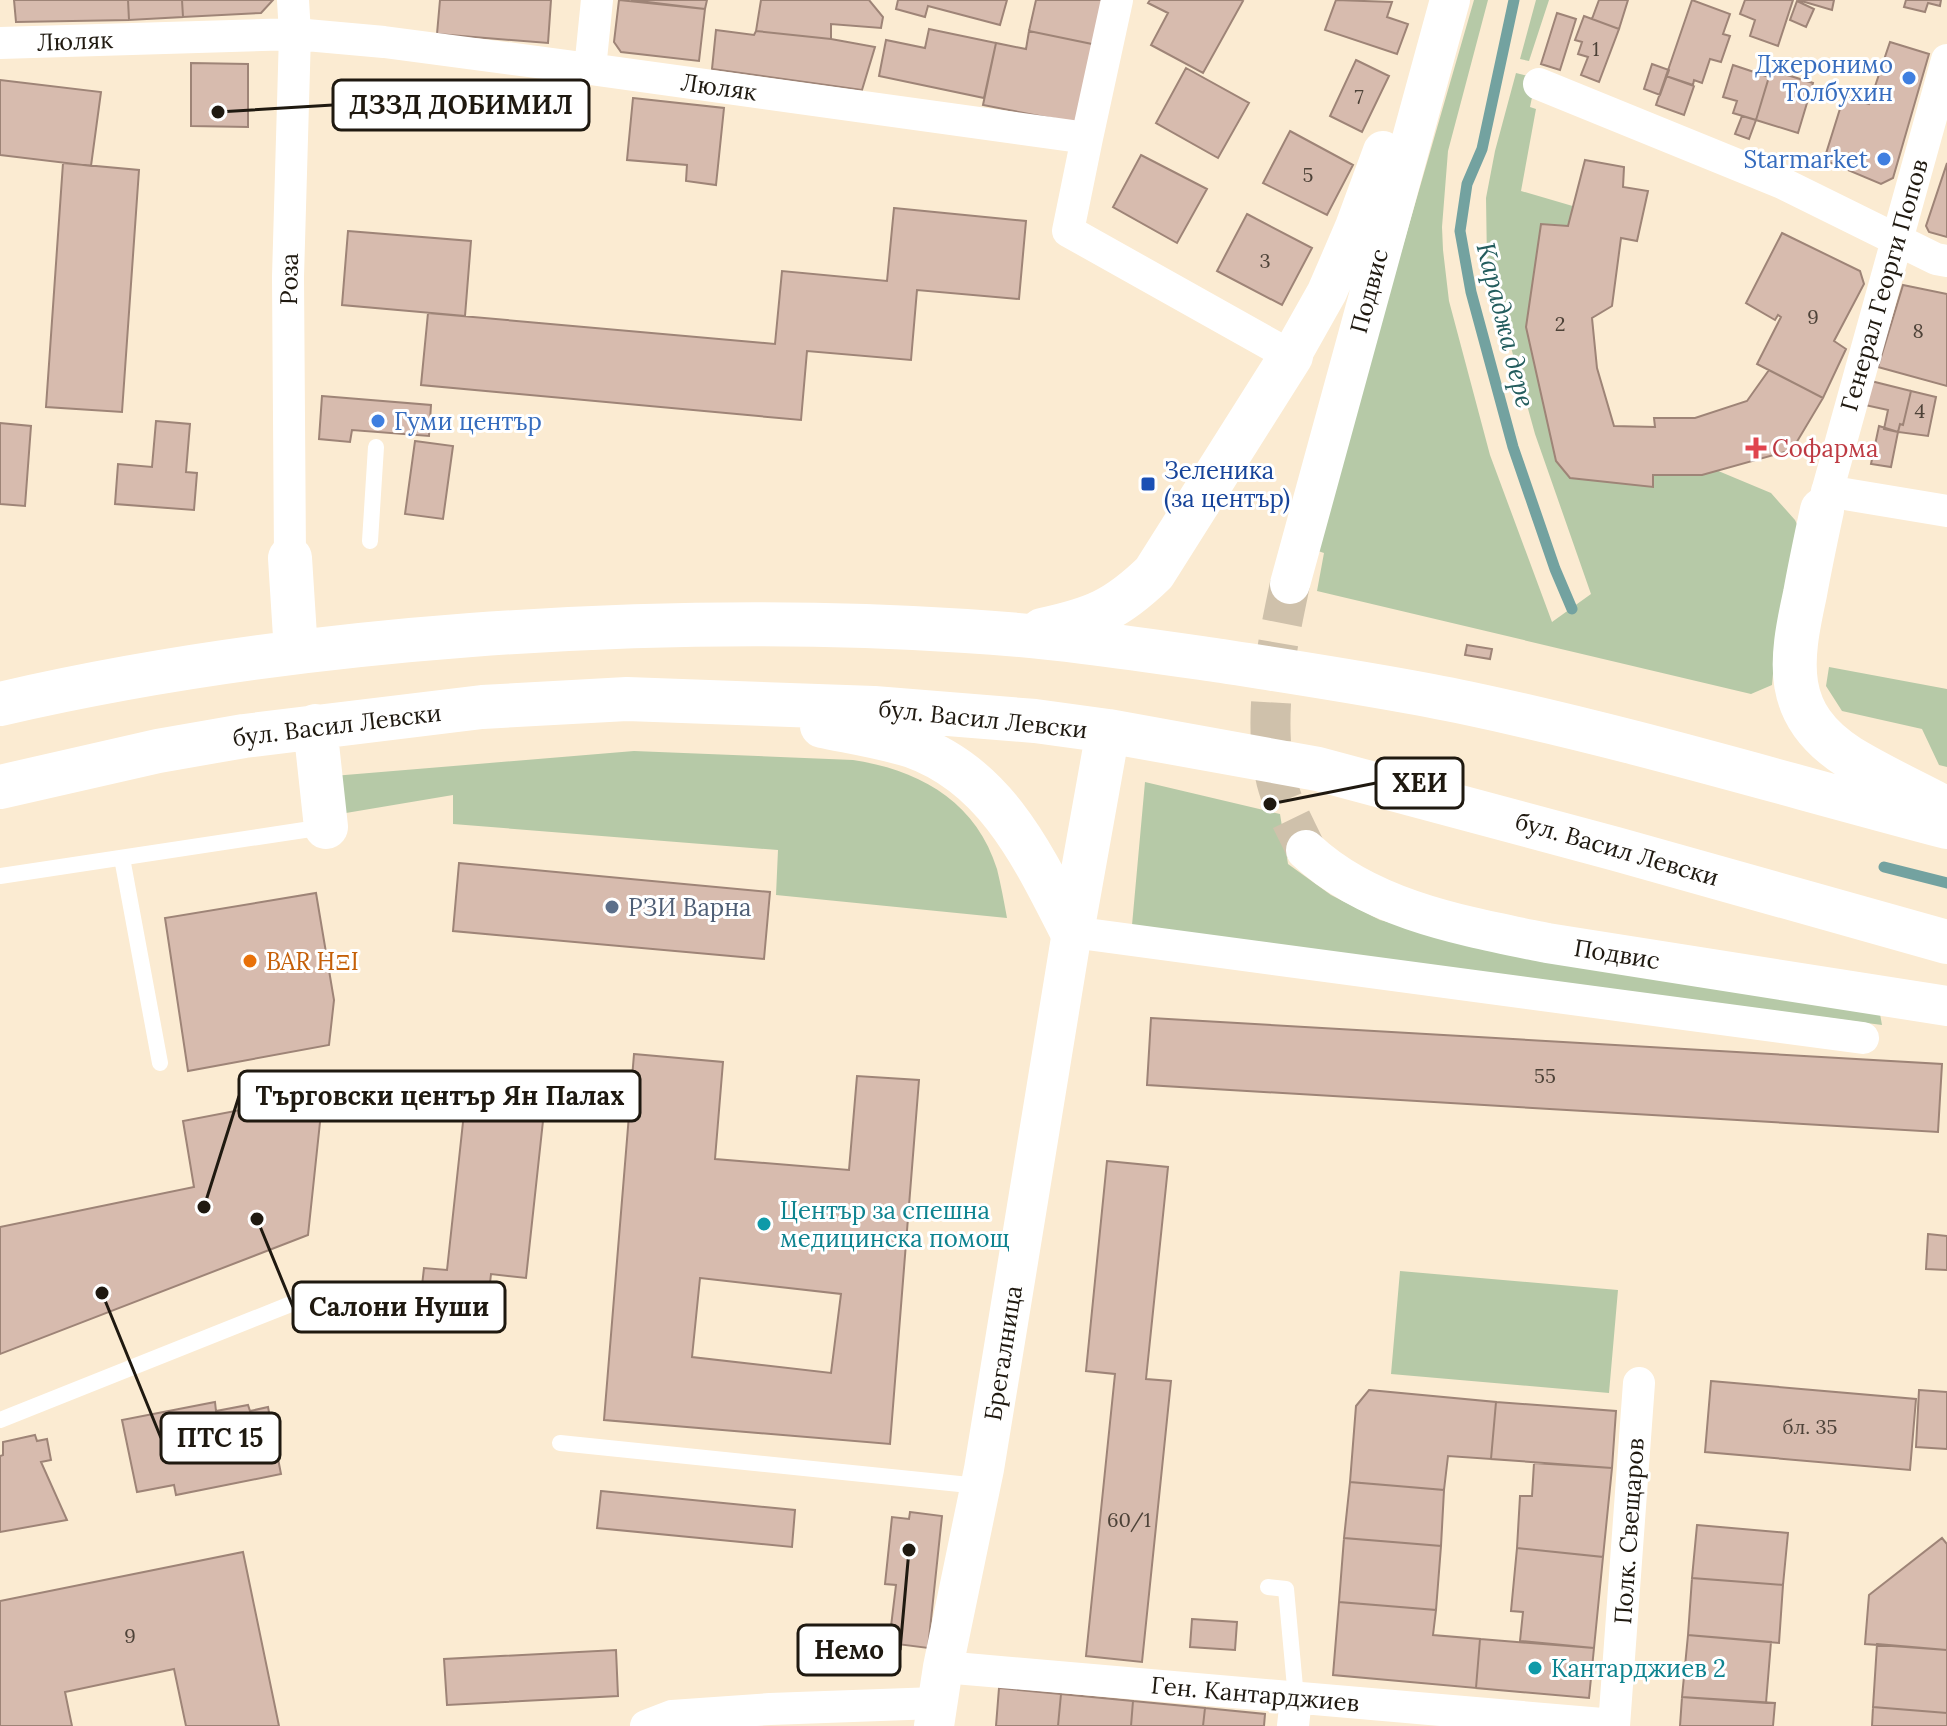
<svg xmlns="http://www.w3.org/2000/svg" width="1947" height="1726" viewBox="0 0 1947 1726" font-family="Lora,serif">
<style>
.green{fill:#b6c9a7}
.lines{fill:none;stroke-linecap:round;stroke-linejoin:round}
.stream{stroke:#73a2a0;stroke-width:11}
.building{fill:#d7bbae;stroke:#9e8477;stroke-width:2;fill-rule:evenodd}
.tertiary-tunnel{stroke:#cfc1ab;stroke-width:40;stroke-dasharray:40 20;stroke-linecap:butt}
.service{stroke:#fff;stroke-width:16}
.minor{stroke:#fff;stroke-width:32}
.tertiary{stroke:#fff;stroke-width:40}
.trunk{stroke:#fff;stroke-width:44}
.shop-dot{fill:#3f7fe0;stroke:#fff;stroke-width:3}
.health-dot{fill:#e0444e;stroke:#fff;stroke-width:3}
.transit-dot{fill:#1a4fb4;stroke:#fff;stroke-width:3}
.service-dot{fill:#5c6f8a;stroke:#fff;stroke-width:3}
.food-dot{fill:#e8710a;stroke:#fff;stroke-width:3}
.culture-dot{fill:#0f9aa8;stroke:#fff;stroke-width:3}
.labels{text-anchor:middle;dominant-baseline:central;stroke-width:6;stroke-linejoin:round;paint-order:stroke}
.number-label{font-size:20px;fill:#4d4238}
.street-label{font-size:24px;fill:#1f1910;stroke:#fff}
.shop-label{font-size:24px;fill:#366cbe;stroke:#fff;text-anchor:end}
.health-label{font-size:24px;fill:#be3a42;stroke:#fff;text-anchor:start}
.transit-label{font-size:24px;fill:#164399;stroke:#fff;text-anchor:start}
.service-label{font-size:24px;fill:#4e5e75;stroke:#fff;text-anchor:start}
.food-label{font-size:24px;fill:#c56008;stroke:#fff;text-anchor:start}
.culture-label{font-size:24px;fill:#0d838f;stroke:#fff;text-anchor:start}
.water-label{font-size:26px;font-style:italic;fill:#225c5d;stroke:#fff}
.leader{fill:none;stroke:#1f1910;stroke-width:3}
.callout-dot{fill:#1f1910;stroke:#fff;stroke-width:3}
.callout{fill:#fff;stroke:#1f1910;stroke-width:3}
.callout-label{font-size:26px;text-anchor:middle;font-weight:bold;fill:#1f1910}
</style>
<rect width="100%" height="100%" fill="#fbebd2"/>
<path class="green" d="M1474,0H1488L1448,151L1442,227L1443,250L1449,301L1490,455L1552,622L1591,594L1535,434L1487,261L1486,198L1495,151L1516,73L1536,78L1530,107L1536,109L1521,191L1576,207L1575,328L1610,455L1704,465L1771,493L1795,520L1802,535L1775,651L1772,685L1751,694L1317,591L1324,553L1315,550Z
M1536,0H1549L1529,61L1520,59Z
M1829,667L1947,689V767L1939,765L1922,729L1842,711L1826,686Z
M634,751L853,760C919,770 976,801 997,869C1001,885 1004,902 1007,918L776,895L778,850L453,824V795L340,814L333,776Z
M1145,782L1280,814L1288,864L1331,895L1380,920L1460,941L1880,1014L1882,1025L1132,925Z
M1400,1271L1618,1290L1609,1393L1391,1374Z"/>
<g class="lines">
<path class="stream" d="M1514,0L1482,149L1467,184L1460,231L1471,292L1513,447L1555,569L1572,609
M1884,867L1947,883"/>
</g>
<path class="building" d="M14,0H128L129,20L16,22Z
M128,0H182L183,17L129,20Z
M182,0H273L261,13L183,17Z
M440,0H551L548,43L437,34Z
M619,0L705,9L699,61L621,52L614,42Z
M631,0H707L705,9Z
M761,0H869L883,17L881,28L831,24V39L756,31Z
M898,0H1007L1000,25L928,6L925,17L896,9Z
M1036,0H1106L1097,45L1029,31Z
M1150,0H1241L1243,1L1203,73L1151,45L1168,13L1148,3Z
M1336,0L1392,2L1387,17L1408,24L1397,54L1325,30Z
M1599,0H1628L1619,29L1592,19Z
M1692,0L1730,14L1723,34L1730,36L1721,62L1710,59L1702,83L1694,80L1693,85L1666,76Z
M1745,0H1793L1778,46L1750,36L1755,20L1740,14Z
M1798,0H1834L1832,10Z
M1906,0H1941L1940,6L1928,3L1925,12L1904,7Z
M1797,1L1814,9L1806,27L1790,20Z
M1557,13L1576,19L1560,70L1541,64Z
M1584,16L1619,29L1599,82L1581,75L1588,57L1578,54L1582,42L1575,40Z
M929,29L996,43L984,98L879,76L886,40L925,48Z
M716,30L754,35L756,31L831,39L875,47L862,90L712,69Z
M1029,31L1097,45L1081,124L983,105L996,43L1026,49Z
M1890,42L1929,54L1893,178L1881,184L1824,160L1844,96L1869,104Z
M1356,60L1389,76L1362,132L1330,116Z
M191,63L248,64V127L191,126Z
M1652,64L1669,70L1660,95L1644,89Z
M1733,65L1769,77L1756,120L1733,113L1737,101L1723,97Z
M1186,68L1249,103L1218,158L1156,123Z
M1771,70L1813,83L1798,133L1756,120Z
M1666,76L1694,86L1684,115L1656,105Z
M0,80L101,92L91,166L0,155Z
M633,98L724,108L716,185L686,181L687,165L627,160Z
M1742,116L1756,120L1749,139L1735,134Z
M1290,131L1353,165L1327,215L1263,183Z
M1141,155L1207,189L1177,243L1113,207Z
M1585,160L1624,167L1623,187L1648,191L1637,241L1621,238L1612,306L1592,318L1597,368L1614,426L1655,427L1654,418H1695L1747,401L1769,370L1823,398L1792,450L1702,475H1653V487L1570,478L1556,461L1526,327L1541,224L1568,226Z
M63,163L139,170L122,412L46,407Z
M1947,163V237L1929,232L1926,226Z
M894,208L1026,221L1019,299L917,290L911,360L807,351L801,420L421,385L428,313L775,344L782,271L887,281Z
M1247,214L1312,248L1282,305L1217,271Z
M348,231L471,241L465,316L342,305Z
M1782,233L1860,271L1864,284L1834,341L1846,349L1823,398L1757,364L1781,317L1778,315L1775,320L1746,303Z
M1903,285L1947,294V386L1878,367Z
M1871,381L1911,391L1903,425L1900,424L1898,432L1884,429L1888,410L1865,405Z
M1911,391L1936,397L1928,436L1898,432L1900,424L1903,425Z
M322,396L431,405L429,436L352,430L350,442L319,439Z
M156,421L190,424L186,472L197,473L194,510L115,504L118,464L152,467Z
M0,423L31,426L25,506L0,504Z
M1879,426L1898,432L1891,467L1871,464Z
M415,441L453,446L443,519L405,514Z
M1467,645L1492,649L1490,659L1465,655Z
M459,863L770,892L764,959L453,931Z
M316,893L334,1000L329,1045L188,1071L165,918Z
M1151,1018L1942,1064L1938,1132L1147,1085Z
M634,1054L723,1062L715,1159L849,1170L857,1076L919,1080L890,1444L604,1420ZM700,1278L841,1294L831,1373L692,1357Z
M468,1076L547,1084L526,1278L491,1274L485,1328L418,1321L424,1268L447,1270Z
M323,1094L308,1235L0,1354V1227L194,1187L183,1121Z
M1107,1161L1168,1167L1146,1379L1171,1381L1142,1662L1086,1656L1115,1374L1086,1371Z
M1928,1234L1947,1236V1270L1926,1269Z
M1711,1381L1916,1399L1910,1470L1705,1452Z
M1369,1390L1496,1402L1491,1459L1448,1456L1444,1490L1350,1482L1356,1406Z
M1919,1390L1947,1392V1449L1916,1447Z
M215,1402L216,1411L248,1405L250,1411L268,1407L281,1474L176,1495L174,1485L137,1492L122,1420Z
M1496,1402L1616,1411L1612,1468L1491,1459Z
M35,1435L37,1441L47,1439L51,1460L41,1462L67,1520L0,1532V1456L3,1455V1442Z
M1534,1463L1612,1468L1603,1557L1517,1548L1520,1496H1532Z
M1350,1482L1444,1490L1441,1546L1344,1538Z
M601,1491L795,1510L792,1547L597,1528Z
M910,1512L942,1516L928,1648L889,1643L896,1585L885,1584L892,1517L909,1519Z
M1697,1525L1788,1533L1783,1585L1692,1578Z
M1344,1538L1441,1546L1436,1610L1339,1602Z
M1942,1538L1947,1544V1650L1865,1644L1869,1595Z
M1517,1548L1603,1557L1594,1648L1520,1641L1523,1612L1511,1611Z
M243,1552L279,1726H186L174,1669L65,1692L72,1726H0V1601Z
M1692,1578L1783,1585L1779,1643L1688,1635Z
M1339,1602L1436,1610L1433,1635L1480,1639L1476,1688L1333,1675Z
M1192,1619L1237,1622L1235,1650L1190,1647Z
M1688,1635L1771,1642L1766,1703L1682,1697Z
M1480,1639L1594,1648L1589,1698L1476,1688Z
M1877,1644L1947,1650V1713L1873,1707Z
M616,1650L618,1696L447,1705L444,1659Z
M999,1688L1061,1694L1058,1726H996Z
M1061,1694L1133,1701L1131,1726H1058Z
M1682,1697L1775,1703L1773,1726H1680Z
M1133,1701L1205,1708L1203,1726H1131Z
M1873,1707L1947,1713V1726H1872Z
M1205,1708L1265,1714L1264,1726H1203Z"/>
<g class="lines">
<path class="tertiary-tunnel" d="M1290,584C1277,646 1263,711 1275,775C1280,801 1295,826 1306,850"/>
<path class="service" d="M370,541L376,447
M122,858L160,1063
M0,876L324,827
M0,1420L296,1302
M560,1443L979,1486
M1268,1587L1286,1589L1296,1698"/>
<path class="minor" d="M0,43L295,34L384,42L590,69L1087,138L1068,231L1291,356
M590,69L597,0
M1539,84L1782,183L1936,259L1947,261
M1087,138L1117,0
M1827,491L1947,511
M1822,510L1947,60
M290,558L288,277L295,34L293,0
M1072,932L1863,1038
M943,1667L1614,1725
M646,1726L672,1716L770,1709L936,1703
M1293,1726L1296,1698
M1614,1726L1639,1383"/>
<path class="tertiary" d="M1291,356L1327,292L1355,227L1383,151
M1290,584L1450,0
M1306,850C1370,910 1464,926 1547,943L1947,1006
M934,1726L943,1667L984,1469L1072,932"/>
<path class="trunk" d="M1822,510C1816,538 1810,566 1805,594C1790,662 1782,714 1849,757C1880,776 1915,792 1947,809
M290,558L296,652
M1042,630C1093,619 1116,610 1154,573L1291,356
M0,704C155,668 312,647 471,635C635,623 801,620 966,631C1052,636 1138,649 1222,661C1304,674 1386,686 1467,703C1628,737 1787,785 1947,827
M315,726L326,827
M822,726C851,732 883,737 912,746C997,776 1034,858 1072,932
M0,787L158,751L244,736L482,707L627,699L874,708L1035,721L1108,731L1318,769L1616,849L1947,942
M1072,932L1108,731"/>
</g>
<g class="shop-dot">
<circle cx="1909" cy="78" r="8"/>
<circle cx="1884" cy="159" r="8"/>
<circle cx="378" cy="421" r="8"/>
</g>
<path class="health-dot" d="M1752 436h8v8h8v8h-8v8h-8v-8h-8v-8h8z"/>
<rect class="transit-dot" x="1140" y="476" width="16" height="16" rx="4"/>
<circle class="service-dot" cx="612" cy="907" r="8"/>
<circle class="food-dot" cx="250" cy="961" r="8"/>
<g class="culture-dot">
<circle cx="764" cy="1224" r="8"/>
<circle cx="1535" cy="1668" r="8"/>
</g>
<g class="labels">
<g class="number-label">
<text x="1596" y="48">1</text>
<text x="1359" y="96">7</text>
<text x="1308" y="174">5</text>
<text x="1265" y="260">3</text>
<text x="1813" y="316">9</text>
<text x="1560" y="323">2</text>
<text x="1918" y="330">8</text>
<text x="1920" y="410">4</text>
<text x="1545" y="1075">55</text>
<text x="1810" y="1426">бл. 35</text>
<text x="1129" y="1519">60/1</text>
<text x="130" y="1635">9</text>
</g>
<g class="street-label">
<text transform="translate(75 41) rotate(-2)">Люляк</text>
<text transform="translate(719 87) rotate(8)">Люляк</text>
<text transform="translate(289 279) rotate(-89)">Роза</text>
<text transform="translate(1884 285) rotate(-74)">Генерал Георги Попов</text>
<text transform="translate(1369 291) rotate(-75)">Подвис</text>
<text transform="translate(983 719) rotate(6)">бул. Васил Левски</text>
<text transform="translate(337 725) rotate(-7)">бул. Васил Левски</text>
<text transform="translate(1617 849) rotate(16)">бул. Васил Левски</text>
<text transform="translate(1617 954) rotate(9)">Подвис</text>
<text transform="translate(1003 1353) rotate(-81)">Брегалница</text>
<text transform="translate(1629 1531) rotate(-86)">Полк. Свещаров</text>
<text transform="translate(1255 1694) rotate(5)">Ген. Кантарджиев</text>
</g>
<g class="shop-label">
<text x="1893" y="64">Джеронимо<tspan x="1893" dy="28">Толбухин</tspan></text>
<text x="1868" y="159">Starmarket</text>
<text x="394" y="421" text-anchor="start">Гуми център</text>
</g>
<g class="health-label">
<text x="1772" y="448">Софарма</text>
</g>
<g class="transit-label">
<text x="1164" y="470">Зеленика<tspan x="1164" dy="28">(за център)</tspan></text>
</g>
<g class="service-label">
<text x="628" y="907">РЗИ Варна</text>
</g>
<g class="food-label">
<text x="266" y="961">BAR HΞI</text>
</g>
<g class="culture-label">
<text x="780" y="1210">Център за спешна<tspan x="780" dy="28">медицинска помощ</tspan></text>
<text x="1551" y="1668">Кантарджиев 2</text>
</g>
<g class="water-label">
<text transform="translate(1506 325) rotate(76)">Караджа дере</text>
</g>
</g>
<path class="leader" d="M218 112L333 105M1270 804L1376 783M204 1207L239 1096M257 1219L293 1307M102 1293L161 1438M909 1550L900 1650"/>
<g class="callout-dot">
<circle cx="218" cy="112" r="8"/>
<circle cx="1270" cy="804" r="8"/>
<circle cx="204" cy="1207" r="8"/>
<circle cx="257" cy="1219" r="8"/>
<circle cx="102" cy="1293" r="8"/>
<circle cx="909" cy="1550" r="8"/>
</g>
<g class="callout">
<rect x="333" y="80" width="256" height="50" rx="8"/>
<rect x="1376" y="758" width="87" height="50" rx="8"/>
<rect x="239" y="1071" width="401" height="50" rx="8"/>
<rect x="293" y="1282" width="212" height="50" rx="8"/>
<rect x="161" y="1413" width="119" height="50" rx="8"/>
<rect x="798" y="1625" width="102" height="50" rx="8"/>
</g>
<g class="callout-label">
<text x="461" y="114">ДЗЗД ДОБИМИЛ</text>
<text x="1420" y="792">ХЕИ</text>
<text x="440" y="1105">Търговски център Ян Палах</text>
<text x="399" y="1316">Салони Нуши</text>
<text x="220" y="1447">ПТС 15</text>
<text x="849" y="1659">Немо</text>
</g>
</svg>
